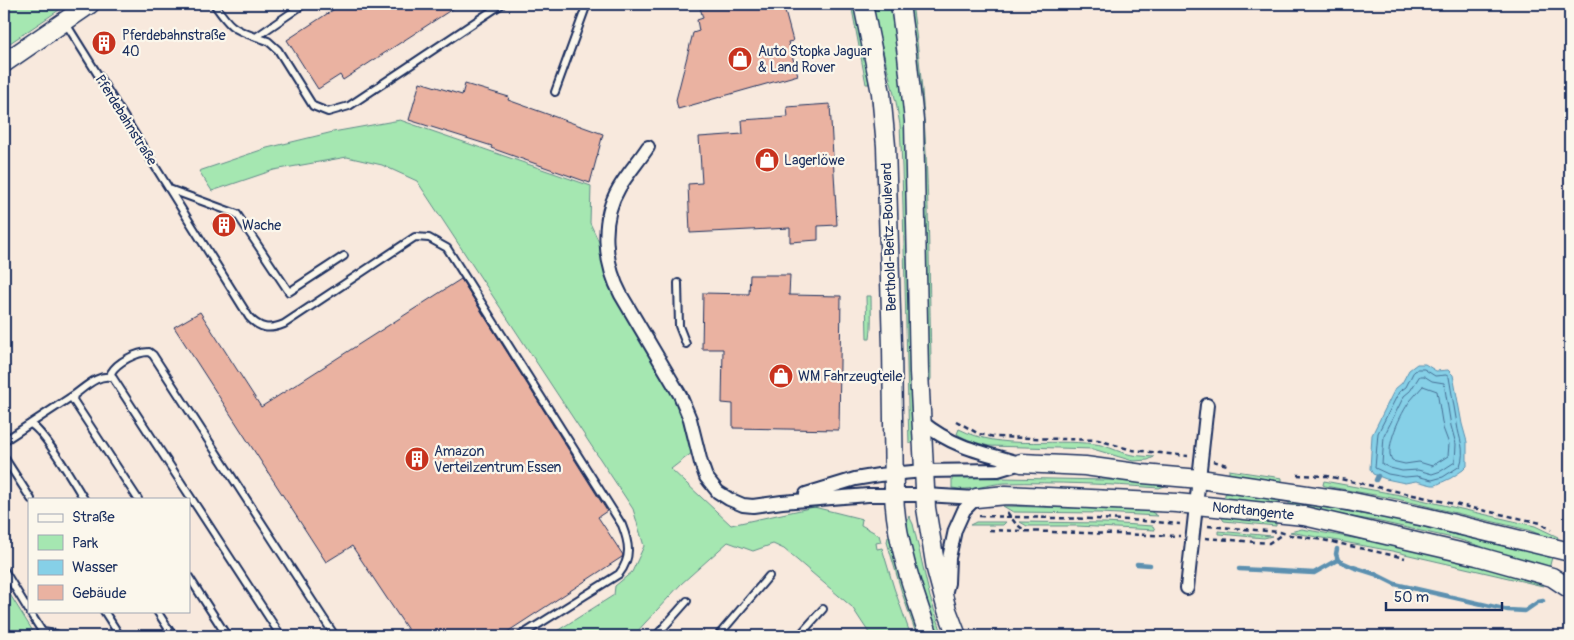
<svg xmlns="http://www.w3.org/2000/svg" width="1574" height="640" viewBox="0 0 1574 640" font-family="Pangolin,sans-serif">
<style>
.green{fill:#a5e7b1;stroke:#608b88}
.water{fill:#86d0e7;stroke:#5b90b0}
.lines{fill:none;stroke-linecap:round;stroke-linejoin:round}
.shore{stroke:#466f95;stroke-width:1}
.stream{stroke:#5b90b0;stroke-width:4.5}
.building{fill:#eab2a1;stroke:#1b2f5e}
.lane-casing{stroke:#1b2f5e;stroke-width:10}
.street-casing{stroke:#1b2f5e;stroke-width:16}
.secondary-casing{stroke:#1b2f5e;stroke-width:21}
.path{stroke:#1b2f5e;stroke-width:2.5;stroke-dasharray:5 4;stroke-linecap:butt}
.lane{stroke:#fbf7ec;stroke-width:6}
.street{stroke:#fbf7ec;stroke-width:12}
.secondary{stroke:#fbf7ec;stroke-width:18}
.labels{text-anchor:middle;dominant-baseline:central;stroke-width:4.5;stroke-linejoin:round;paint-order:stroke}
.poi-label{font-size:14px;fill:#1b2f5e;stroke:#fbf7ec;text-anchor:start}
.street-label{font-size:14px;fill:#1b2f5e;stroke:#fbf7ec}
</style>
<rect width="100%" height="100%" fill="#f8e9dd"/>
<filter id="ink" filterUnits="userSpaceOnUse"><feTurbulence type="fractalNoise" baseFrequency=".02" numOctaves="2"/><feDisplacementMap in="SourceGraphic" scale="10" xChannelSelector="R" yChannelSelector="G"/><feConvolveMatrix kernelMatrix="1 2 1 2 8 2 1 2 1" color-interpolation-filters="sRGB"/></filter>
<g filter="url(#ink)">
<path class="green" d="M4,4H68L4,47Z
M851,4H855L866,61L869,84H866Z
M871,4H891L898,49L906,128L914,442L909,444L902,167L900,125L896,102Z
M908,4H912L913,11C930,126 928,243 931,359V379L928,384Z
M400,120L591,186L590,223L662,376L681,411L693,452L671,469L731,525L814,507L862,519L861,525L879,535L881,542L876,543L877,549L882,548L894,588L911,636H871L852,607L784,549L773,544L753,551L728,542L681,584L633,636H549L614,595L615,586L632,572L644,546L633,509L417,181L382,165L347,157L274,170L212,191L199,171L267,148L333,132Z
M866,296H871C871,310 872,325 870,339H867Z
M959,429C1003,451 1048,438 1095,444C1105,445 1114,450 1124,453C1133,456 1144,456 1154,457L1148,460L1133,461L1093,449L989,446C977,443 967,440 957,434Z
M1229,470L1282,478V483L1229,474Z
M952,477L1106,480L1153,482L1164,485L1165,486L1159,488C1108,484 1056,482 1005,483C987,484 971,492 952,488Z
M1324,481L1400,495L1535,526L1558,537L1556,542C1545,538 1537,532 1524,529L1397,499L1325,486L1323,485Z
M1226,490L1280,499L1279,505L1224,500Z
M1289,501L1389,519L1552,557L1549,569L1494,553L1480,546L1457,539L1376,521L1289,506Z
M1003,506L1138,510L1150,511L1158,516L1100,513L1013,512Z
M909,516L913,524L930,597L943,636H938C930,614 899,535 909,516Z
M1226,517L1276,520V526L1224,521L1222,518Z
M976,522H1006L1003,525H970Z
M1020,522L1105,523L1153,526L1155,530L1077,526H1027Z
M1302,529L1387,544L1546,582L1543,586L1392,551L1290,532Z
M1218,531L1272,536L1264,538L1220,534H1218Z
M888,537H890L898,569L921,636H917L902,593L887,542Z
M4,585L36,636H4Z"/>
<path class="water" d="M1417,364H1425L1436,371L1448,370L1453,375L1462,424L1467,442V466L1463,470L1451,478L1436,485H1432L1416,481L1405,483L1386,479L1373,474L1370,469L1372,435L1395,389L1402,383L1409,370Z"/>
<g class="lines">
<path class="shore" d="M1418,369H1424L1435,376L1446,375L1449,377C1452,393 1454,408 1457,424C1459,439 1466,449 1460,466L1443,477L1432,480L1417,476L1405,477L1388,474L1375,468L1378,433L1399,392L1406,387L1413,373Z
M1420,376H1424L1432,381L1444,383L1451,426L1456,444L1455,462L1441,471L1432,474L1418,470L1402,471L1390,468L1382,464L1384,436L1404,396L1410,391Z
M1423,386L1437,391L1443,428L1449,444L1448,456L1432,466L1419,462L1405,464L1392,461C1384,448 1401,413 1410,401C1414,396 1419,391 1423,386Z"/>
<path class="stream" d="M1376,480L1378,476
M1337,549L1336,554L1338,560
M1137,564L1150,565
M1239,569L1314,573L1337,560L1353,567L1375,574L1395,584L1508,610L1525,611L1538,602L1543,601"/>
</g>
<path class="building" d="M342,4H460L343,80L340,75L318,89L287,40Z
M699,4H783L793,41L788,42L798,75L678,109L676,100L693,33L699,31L697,20L703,18Z
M420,82L462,95L465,84L509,97L508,100L603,134L590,183L491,148L492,146L409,120Z
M830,104L837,225L818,226V240L790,242V228L690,233L688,184L702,183L699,137L743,134L742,120L788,117L787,107Z
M225,215L228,216L234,225L219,234L212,223Z
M750,275H790L789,295L841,296L839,430L733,428V404L722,403L723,349H702L703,293L749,294Z
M461,279L607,511L598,517L623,555L622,557L501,636H412L352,546L326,562L174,327L200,312L261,407Z"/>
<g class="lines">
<defs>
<path id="lane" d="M214,4C229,25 231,29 256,37L304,4
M65,22L249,317C260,329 269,330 284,324L415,237L429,238L447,248L622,525C629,543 632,557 619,574L520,636
M256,37L268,41L278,50L313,106L328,112L349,106L502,4
M555,92L587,4
M169,189L237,214L289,292L344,256
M678,283L679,326L686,344
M113,378C100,372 84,388 74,395L73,400L138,499
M30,424C43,429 75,484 84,499
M4,441L74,395
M4,457L31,499
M4,570L29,611
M189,577L227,636
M29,611L45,636
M104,611L120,636
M157,611L173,636
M43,632L56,634L58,636
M281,636L113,378L111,373C117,362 137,352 149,352L153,355L335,636
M656,636L687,601
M718,636L769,576
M799,636L823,609"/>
<path id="street" d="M648,147C639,161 627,174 619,188C600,220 604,263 621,295L680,395L690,419L701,463L706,477L718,492L729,499L743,505L753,506L782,502L868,495H925L976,498
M922,422C952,447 984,453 1020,463
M806,494L855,479L879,475L924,471L998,470L1021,463
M1187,588L1207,405
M944,598L948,583L949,558L955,530L964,510L976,498"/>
<path id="secondary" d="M863,4L881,93L886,146L892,346L894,494C896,543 913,590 929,636
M900,4L907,55L914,121L919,372L926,508L936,569L947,610L957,636
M4,63L90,4
M1021,463L1085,466L1143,474L1200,479L1348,501L1425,517L1570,552
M976,498L1006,495L1177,503L1304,516L1477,556L1552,577L1570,589"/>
</defs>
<use href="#lane" class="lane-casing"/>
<use href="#street" class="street-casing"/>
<use href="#secondary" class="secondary-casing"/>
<path class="path" d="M956,421L979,434L995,437L1098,440L1132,450L1188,456
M1213,461L1227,465
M1297,475L1327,476L1541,523L1551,530
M1007,512L1016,524L1024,530
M979,516L1130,520L1180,524
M1208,526L1280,532L1290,535L1323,540L1405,558
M989,530L1180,536
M1205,538L1269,543L1284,533"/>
<use href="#lane" class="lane"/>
<use href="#street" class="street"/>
<use href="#secondary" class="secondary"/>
</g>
</g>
<defs>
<symbol id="building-disc" viewBox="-11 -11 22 22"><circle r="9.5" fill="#c8321e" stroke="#fbf7ec"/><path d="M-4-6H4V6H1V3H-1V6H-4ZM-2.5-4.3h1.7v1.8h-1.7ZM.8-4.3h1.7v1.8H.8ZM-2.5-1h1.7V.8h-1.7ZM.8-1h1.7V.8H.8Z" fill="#fff"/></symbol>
<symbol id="shop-disc" viewBox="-11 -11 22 22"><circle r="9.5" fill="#c8321e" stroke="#fbf7ec"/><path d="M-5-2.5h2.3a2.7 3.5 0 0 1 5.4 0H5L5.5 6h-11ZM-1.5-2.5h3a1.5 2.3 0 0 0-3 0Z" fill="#fff"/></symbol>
</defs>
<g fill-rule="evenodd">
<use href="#building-disc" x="90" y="29" width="28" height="28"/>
<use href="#shop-disc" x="726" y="45" width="28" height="28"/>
<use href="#shop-disc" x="753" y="146" width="28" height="28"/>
<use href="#building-disc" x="210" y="211" width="28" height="28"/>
<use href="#shop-disc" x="767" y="362" width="28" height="28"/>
<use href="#building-disc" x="403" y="445" width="28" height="28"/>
</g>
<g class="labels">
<g class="poi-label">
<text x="122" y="35">Pferdebahnstraße<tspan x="122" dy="16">40</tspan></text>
<text x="758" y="51">Auto Stopka Jaguar<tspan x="758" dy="16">&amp; Land Rover</tspan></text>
<text x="784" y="160">Lagerlöwe</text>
<text x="242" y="225">Wache</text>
<text x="798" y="376">WM Fahrzeugteile</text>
<text x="434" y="451">Amazon<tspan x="434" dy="16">Verteilzentrum Essen</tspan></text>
</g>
<g class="street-label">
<text transform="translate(126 120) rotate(58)">Pferdebahnstraße</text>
<text transform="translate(889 237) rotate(-92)">Berthold-Beitz-Boulevard</text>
<text transform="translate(1253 511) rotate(6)">Nordtangente</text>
</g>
</g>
<rect width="1574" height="640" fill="none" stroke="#fbf7ec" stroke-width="20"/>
<rect x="10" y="10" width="1554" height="620" fill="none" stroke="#1b2f5e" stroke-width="2" filter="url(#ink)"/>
<rect x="28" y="498" width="162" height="115" fill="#fbf7ec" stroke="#a1a7b3"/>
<rect x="38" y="514" width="25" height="8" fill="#fbf7ec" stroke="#a1a7b3"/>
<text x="72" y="522" font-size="15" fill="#1b2f5e">Straße</text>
<rect x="38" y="535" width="25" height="15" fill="#a5e7b1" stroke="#a1a7b3"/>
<text x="72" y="548" font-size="15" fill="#1b2f5e">Park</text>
<rect x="38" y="560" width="25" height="15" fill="#86d0e7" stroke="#a1a7b3"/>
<text x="72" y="572" font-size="15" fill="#1b2f5e">Wasser</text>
<rect x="38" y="585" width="25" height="15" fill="#eab2a1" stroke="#a1a7b3"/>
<text x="72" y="598" font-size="15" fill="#1b2f5e">Gebäude</text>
<path d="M1386 602v8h116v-8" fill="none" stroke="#1b2f5e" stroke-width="2.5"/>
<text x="1394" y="602" font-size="15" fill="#1b2f5e" stroke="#fbf7ec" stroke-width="4" paint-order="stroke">50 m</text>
</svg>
